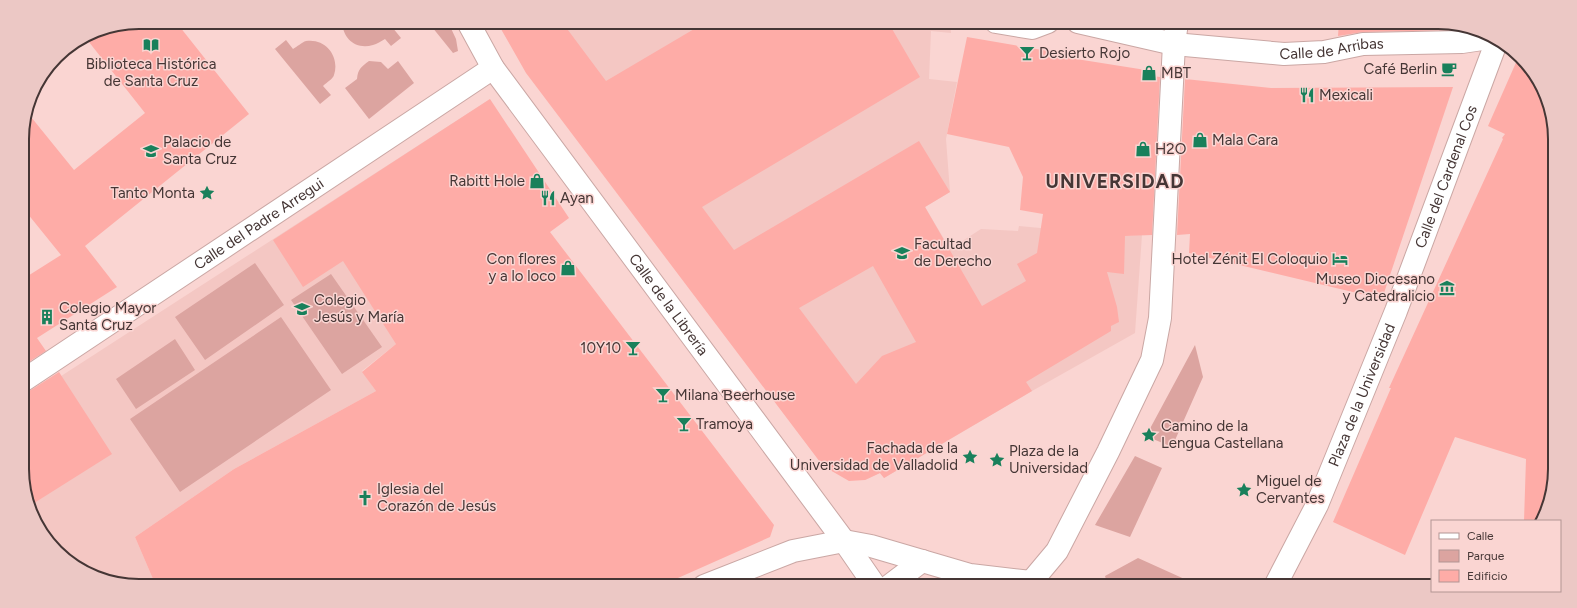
<svg xmlns="http://www.w3.org/2000/svg" width="1577" height="608" viewBox="0 0 1577 608" font-family="Figtree,sans-serif">
<style>
.built{fill:#f4c7c3}
.green{fill:#dca4a0}
.building{fill:#feaca7;fill-rule:evenodd}
.lines{fill:none;stroke-linecap:round;stroke-linejoin:round}
.minor-casing{stroke:#caa7a4;stroke-width:24}
.minor{stroke:#fff;stroke-width:22}
.labels{text-anchor:middle;dominant-baseline:central;stroke-width:3;stroke-linejoin:round;paint-order:stroke}
.street-label{font-size:15px;fill:#453635;stroke:#fad5d2}
.poi-label{font-size:15px;fill:#453635;stroke:#fad5d2;text-anchor:start}
.district-label{font-size:19px;font-weight:bold;letter-spacing:1px;fill:#453635;stroke:#fad5d2}
.rim{fill:none;stroke:#453635;stroke-width:2}
</style>
<rect width="100%" height="100%" fill="#fad5d2"/>
<path class="built" d="M497,22H950L951,33L931,31L929,79L957,82L946,139L950,192L925,207L950,249L981,229L1018,231L1019,226L1125,236L1142,235L1135,333L1032,391L884,478L880,473L865,480L833,467L825,468L528,74Z
M490,99L396,344L362,371L376,391L234,469L135,537L156,586H139L101,580L51,546L24,492V400Z"/>
<path class="green" d="M342,22H388L401,38L391,46L385,39C381,41 377,44 373,45C356,50 343,39 342,22Z
M428,22H448L456,39L458,51L453,53Z
M286,40L293,49C297,47 302,42 306,41C326,38 340,57 334,75C333,79 327,82 323,86L331,95L320,104L275,49Z
M369,61L381,62L388,69L398,61L414,83L369,119L345,88L357,79C358,69 361,67 369,61Z
M255,263L284,305L205,360L175,317Z
M331,274L382,347L342,374L291,300Z
M281,317L331,390L180,492L130,419Z
M175,339L195,370L136,409L116,379Z
M1195,345L1203,377L1172,447L1146,436Z
M1135,456L1162,468L1130,537L1095,525Z
M1138,558L1200,586H1108L1105,576Z"/>
<path class="building" d="M139,22H176L249,114L85,246L117,287L37,338L46,351L24,365L23,279L61,255L23,208L22,131L27,112L74,170L145,113L85,37L94,31Z
M497,22H562L606,81L706,22H888L920,77L702,207L734,250L919,141L950,192L925,207L982,306L1026,281L1017,264L1037,253L1043,214L1020,210L1023,177L1009,147L947,134L967,37L1048,51L1070,56V58L1152,71L1151,76L1160,77L1152,235L1125,236L1124,274L1107,272L1117,307L1119,322L1111,326V331L1026,382L1032,391L957,435L884,478L880,473L865,480L849,481L823,466L526,73ZM873,266L916,342L882,356L856,384L799,308Z
M1339,22H1438L1473,28L1461,30L1363,32L1338,36Z
M1518,58L1531,68L1554,124L1555,469L1549,507L1539,521H1524L1526,459L1455,437L1405,555L1333,522L1391,388H1389L1503,139L1502,138L1505,134L1488,126Z
M1185,79L1271,88L1453,87L1382,299L1189,253L1190,234L1177,235Z
M490,99L569,218L550,232L774,525L770,537L660,586H156L135,537L234,469L376,391L362,372L396,344L343,261L303,287L273,240Z
M59,372L112,454L31,505L24,492V392L31,390Z"/>
<g class="lines">
<defs>
<g id="minor">
<path id="s1" d="M468,22L493,68L844,541L875,586"/>
<path d="M996,22L1032,28L1048,22"/>
<path id="s2" d="M1078,22L1174,44L1284,54L1324,52L1363,44L1462,42L1489,38"/>
<path id="s3" d="M24,380L493,68"/>
<path d="M704,586L793,551L844,541L871,546L970,575L1031,582L1039,586"/>
<path d="M889,586L922,561"/>
<path d="M1024,586L1031,582L1057,551L1108,452L1152,360L1160,318L1174,44L1177,22"/>
<path id="s4" d="M1275,586L1317,505L1396,311L1496,43"/>
</g>
</defs>
<use href="#minor" class="minor-casing"/>
<use href="#minor" class="minor"/>
</g>
<defs>
<symbol id="library-bare" viewBox="-9 -9 18 18"><path d="M-6-4Q-3-5.5-.7-3.5V5Q-3 3-6 4ZM6-4Q3-5.5 .7-3.5V5Q3 3 6 4Z" fill="#19805b" stroke="#fad5d2" stroke-width="2.5" paint-order="stroke"/></symbol>
<symbol id="bar-bare" viewBox="-9 -9 18 18"><path d="M-6-5H6L.8 .8V4.5H3.5V6h-7V4.5H-.8V.8Z" fill="#19805b" stroke="#fad5d2" stroke-width="2.5" paint-order="stroke"/></symbol>
<symbol id="cafe-bare" viewBox="-9 -9 18 18"><path d="M-5.5-4.5H6V0H3Q3 3.5 0 3.5H-2.5Q-5.5 3.5-5.5 0ZM3-3.2v2h1.7v-2ZM-6 4.5H4V6H-6Z" fill="#19805b" stroke="#fad5d2" stroke-width="2.5" paint-order="stroke"/></symbol>
<symbol id="shop-bare" viewBox="-9 -9 18 18"><path d="M-5-2.5h2.3a2.7 3.5 0 0 1 5.4 0H5L5.5 6h-11ZM-1.5-2.5h3a1.5 2.3 0 0 0-3 0Z" fill="#19805b" stroke="#fad5d2" stroke-width="2.5" paint-order="stroke"/></symbol>
<symbol id="restaurant-bare" viewBox="-9 -9 18 18"><path d="M-5-6h1v4h1v-4h1v4h1v-4h1v5L-1.5 .5V6h-2V.5L-5-1ZM5-6V6H3V1.5H1.5Q1.5-4 5-6Z" fill="#19805b" stroke="#fad5d2" stroke-width="2.5" paint-order="stroke"/></symbol>
<symbol id="university-bare" viewBox="-9 -9 18 18"><path d="M0-5L7-2L0 1L-7-2ZM-4 1L0 2.5L4 1V4Q0 6-4 4Z" fill="#19805b" stroke="#fad5d2" stroke-width="2.5" paint-order="stroke"/></symbol>
<symbol id="sight-bare" viewBox="-9 -9 18 18"><path d="M0-6L1.8-2.2L6-1.7L2.9 1.2L3.7 5.4L0 3.3L-3.7 5.4L-2.9 1.2L-6-1.7L-1.8-2.2Z" fill="#19805b" stroke="#fad5d2" stroke-width="2.5" paint-order="stroke"/></symbol>
<symbol id="hotel-bare" viewBox="-9 -9 18 18"><path d="M-6-4.5h1.5V1H6V5H4.5V3h-9V5H-6ZM-4 0a1.8 1.8 0 1 1 3.6 0ZM.5 0V-2.5h3Q6-2.5 6 0Z" fill="#19805b" stroke="#fad5d2" stroke-width="2.5" paint-order="stroke"/></symbol>
<symbol id="museum-bare" viewBox="-9 -9 18 18"><path d="M0-6L6-3V-2H-6V-3ZM-5-1h2V3h-2ZM-1-1h2V3h-2ZM3-1h2V3H3ZM-6 4H6V6H-6Z" fill="#19805b" stroke="#fad5d2" stroke-width="2.5" paint-order="stroke"/></symbol>
<symbol id="school-bare" viewBox="-9 -9 18 18"><path d="M0-5L7-2L0 1L-7-2ZM-4 1L0 2.5L4 1V4Q0 6-4 4Z" fill="#19805b" stroke="#fad5d2" stroke-width="2.5" paint-order="stroke"/></symbol>
<symbol id="building-bare" viewBox="-9 -9 18 18"><path d="M-4-6H4V6H1V3H-1V6H-4ZM-2.5-4.3h1.7v1.8h-1.7ZM.8-4.3h1.7v1.8H.8ZM-2.5-1h1.7V.8h-1.7ZM.8-1h1.7V.8H.8Z" fill="#19805b" stroke="#fad5d2" stroke-width="2.5" paint-order="stroke"/></symbol>
<symbol id="church-bare" viewBox="-9 -9 18 18"><path d="M-1.2-6h2.4v3.5h3.3v2.4h-3.3V6h-2.4V-.1h-3.3v-2.4h3.3Z" fill="#19805b" stroke="#fad5d2" stroke-width="2.5" paint-order="stroke"/></symbol>
</defs>
<g fill-rule="evenodd">
<use href="#library-bare" x="140" y="34" width="22" height="22"/>
<use href="#bar-bare" x="1016" y="42" width="22" height="22"/>
<use href="#cafe-bare" x="1438" y="58" width="22" height="22"/>
<use href="#shop-bare" x="1138" y="62" width="22" height="22"/>
<use href="#restaurant-bare" x="1296" y="84" width="22" height="22"/>
<use href="#shop-bare" x="1189" y="129" width="22" height="22"/>
<use href="#shop-bare" x="1132" y="138" width="22" height="22"/>
<use href="#university-bare" x="140" y="140" width="22" height="22"/>
<use href="#shop-bare" x="526" y="170" width="22" height="22"/>
<use href="#sight-bare" x="196" y="182" width="22" height="22"/>
<use href="#restaurant-bare" x="537" y="187" width="22" height="22"/>
<use href="#university-bare" x="891" y="242" width="22" height="22"/>
<use href="#hotel-bare" x="1329" y="248" width="22" height="22"/>
<use href="#shop-bare" x="557" y="257" width="22" height="22"/>
<use href="#museum-bare" x="1436" y="277" width="22" height="22"/>
<use href="#school-bare" x="291" y="298" width="22" height="22"/>
<use href="#building-bare" x="36" y="306" width="22" height="22"/>
<use href="#bar-bare" x="622" y="337" width="22" height="22"/>
<use href="#bar-bare" x="652" y="384" width="22" height="22"/>
<use href="#bar-bare" x="673" y="413" width="22" height="22"/>
<use href="#sight-bare" x="1138" y="424" width="22" height="22"/>
<use href="#sight-bare" x="959" y="446" width="22" height="22"/>
<use href="#sight-bare" x="986" y="449" width="22" height="22"/>
<use href="#sight-bare" x="1233" y="479" width="22" height="22"/>
<use href="#church-bare" x="354" y="487" width="22" height="22"/>
</g>
<g class="labels">
<g class="street-label">
<text stroke="none"><textPath href="#s2" startOffset="257">Calle de Arribas</textPath></text>
<text stroke="none"><textPath href="#s4" startOffset="444">Calle del Cardenal Cos</textPath></text>
<text stroke="none"><textPath href="#s3" startOffset="282">Calle del Padre Arregui</textPath></text>
<text stroke="none"><textPath href="#s1" startOffset="347">Calle de la Librería</textPath></text>
<text stroke="none"><textPath href="#s4" startOffset="210">Plaza de la Universidad</textPath></text>
</g>
<g class="poi-label">
<text x="1039" y="53">Desierto Rojo</text>
<text x="151" y="64" text-anchor="middle">Biblioteca Histórica<tspan x="151" dy="17">de Santa Cruz</tspan></text>
<text x="1437" y="69" text-anchor="end">Café Berlin</text>
<text x="1161" y="73">MBT</text>
<text x="1319" y="95">Mexicali</text>
<text x="1212" y="140">Mala Cara</text>
<text x="163" y="142">Palacio de<tspan x="163" dy="17">Santa Cruz</tspan></text>
<text x="1155" y="149">H2O</text>
<text x="525" y="181" text-anchor="end">Rabitt Hole</text>
<text x="195" y="193" text-anchor="end">Tanto Monta</text>
<text x="560" y="198">Ayan</text>
<text x="914" y="244">Facultad<tspan x="914" dy="17">de Derecho</tspan></text>
<text x="556" y="259" text-anchor="end">Con flores<tspan x="556" dy="17">y a lo loco</tspan></text>
<text x="1328" y="259" text-anchor="end">Hotel Zénit El Coloquio</text>
<text x="1435" y="279" text-anchor="end">Museo Diocesano<tspan x="1435" dy="17">y Catedralicio</tspan></text>
<text x="314" y="300">Colegio<tspan x="314" dy="17">Jesús y María</tspan></text>
<text x="59" y="308">Colegio Mayor<tspan x="59" dy="17">Santa Cruz</tspan></text>
<text x="621" y="348" text-anchor="end">10Y10</text>
<text x="675" y="395">Milana Ɓeerhouse</text>
<text x="696" y="424">Tramoya</text>
<text x="1161" y="426">Camino de la<tspan x="1161" dy="17">Lengua Castellana</tspan></text>
<text x="958" y="448" text-anchor="end">Fachada de la<tspan x="958" dy="17">Universidad de Valladolid</tspan></text>
<text x="1009" y="451">Plaza de la<tspan x="1009" dy="17">Universidad</tspan></text>
<text x="1256" y="481">Miguel de<tspan x="1256" dy="17">Cervantes</tspan></text>
<text x="377" y="489">Iglesia del<tspan x="377" dy="17">Corazón de Jesús</tspan></text>
</g>
<g class="district-label">
<text x="1115" y="181">UNIVERSIDAD</text>
</g>
</g>
<path d="M0 0H1577V608H0ZM139 29H1438A110 110 0 0 1 1548 139V469A110 110 0 0 1 1438 579H139A110 110 0 0 1 29 469V139A110 110 0 0 1 139 29Z" fill="#ecc8c5" fill-rule="evenodd"/>
<path class="rim" d="M139 29H1438A110 110 0 0 1 1548 139V469A110 110 0 0 1 1438 579H139A110 110 0 0 1 29 469V139A110 110 0 0 1 139 29Z"/>
<rect x="1431" y="520" width="130" height="72" fill="#fad5d2" stroke="#b29593"/>
<rect x="1439" y="533" width="20" height="6" fill="#ffffff" stroke="#b29593"/>
<text x="1467" y="540" font-size="12" fill="#453635">Calle</text>
<rect x="1439" y="550" width="20" height="12" fill="#dca4a0" stroke="#b29593"/>
<text x="1467" y="560" font-size="12" fill="#453635">Parque</text>
<rect x="1439" y="570" width="20" height="12" fill="#feaca7" stroke="#b29593"/>
<text x="1467" y="580" font-size="12" fill="#453635">Edificio</text>
</svg>
